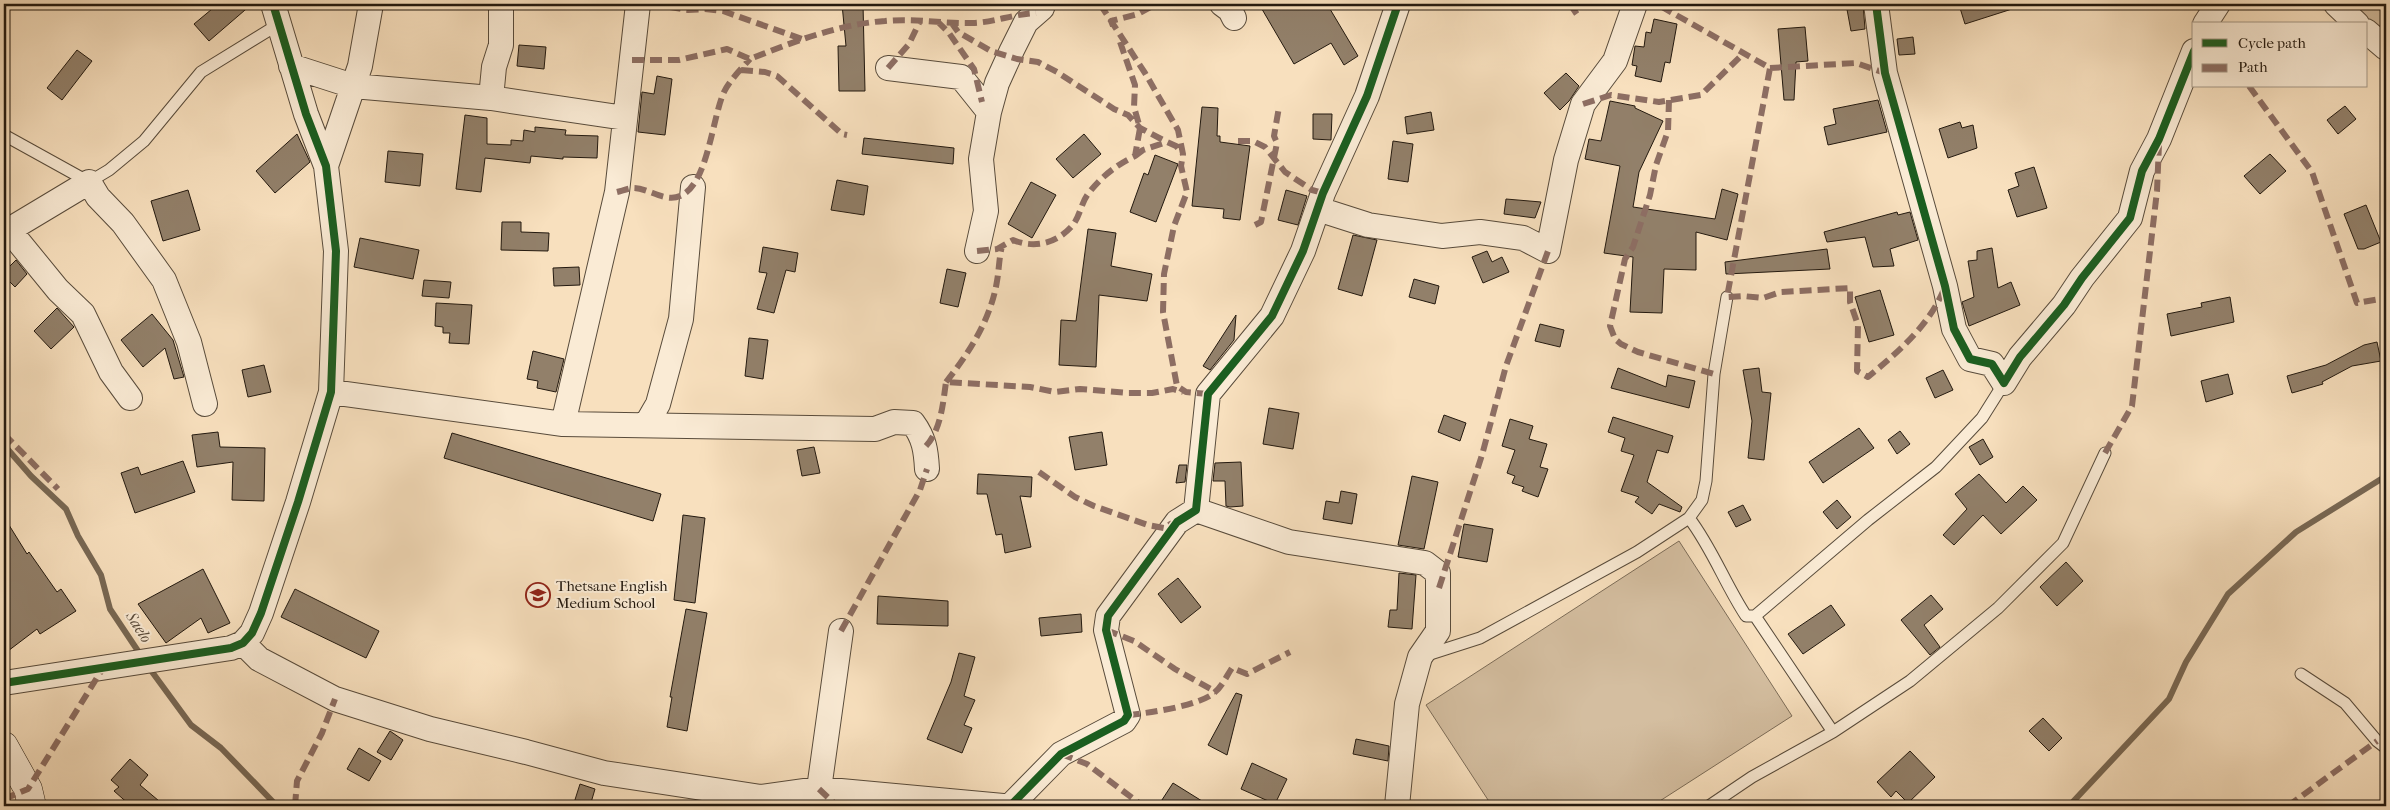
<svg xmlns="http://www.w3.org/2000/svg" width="2390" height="810" viewBox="0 0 2390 810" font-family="'IM FELL French Canon',serif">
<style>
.green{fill:#d4bea0;stroke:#7c6c58}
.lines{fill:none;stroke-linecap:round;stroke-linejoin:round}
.stream{stroke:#786854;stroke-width:6}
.building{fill:#92806a;stroke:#23190f}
.lane-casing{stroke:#584b3b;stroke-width:13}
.street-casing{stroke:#584b3b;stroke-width:26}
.secondary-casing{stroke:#23190f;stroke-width:29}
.lane{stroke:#faebd5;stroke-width:11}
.street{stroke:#faebd5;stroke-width:24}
.secondary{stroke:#faebd5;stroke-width:28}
.quiet{stroke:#8d6e63;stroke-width:6;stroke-dasharray:12 6;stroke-linecap:butt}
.cycleway-casing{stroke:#faebd5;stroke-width:11}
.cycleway{stroke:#1b5e20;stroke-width:8}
.labels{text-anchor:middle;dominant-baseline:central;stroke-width:4;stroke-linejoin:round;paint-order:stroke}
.poi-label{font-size:15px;fill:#23190f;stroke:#faebd5;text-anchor:start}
.water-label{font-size:16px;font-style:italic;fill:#5b4d3d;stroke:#faebd5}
</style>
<rect width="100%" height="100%" fill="#f8e0be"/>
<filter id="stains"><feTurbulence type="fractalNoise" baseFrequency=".004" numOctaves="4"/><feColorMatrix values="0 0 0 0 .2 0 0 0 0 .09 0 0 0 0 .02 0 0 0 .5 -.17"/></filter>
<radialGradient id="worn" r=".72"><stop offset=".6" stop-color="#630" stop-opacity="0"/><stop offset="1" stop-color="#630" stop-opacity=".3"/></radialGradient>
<path class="green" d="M2346,4H2386V41Z
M1679,541L1792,716L1652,806H1492L1426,705Z"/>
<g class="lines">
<path class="stream" d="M4,445L31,476L66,509L78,536L101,575L110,609L142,657
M147,665L191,725L221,748L277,806
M2069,806L2169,699L2186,662L2228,594L2296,532L2386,476"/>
</g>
<path class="building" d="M218,4H252L209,41L194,24Z
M842,4H863L865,91H839L838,46H846Z
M1259,4H1327L1358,56L1344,65L1331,43L1294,64Z
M1846,4H1863L1865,29L1851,31Z
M1975,4H2010L2012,9L1965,24L1960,8Z
M1654,19L1677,24L1670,63L1665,62L1661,82L1635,76L1637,66L1632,65L1635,46L1644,47L1646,32L1651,33Z
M1805,27L1808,61L1796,62L1794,100H1784L1778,29Z
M1913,37L1915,54L1899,55L1897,39Z
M519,45L546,47L544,69L517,66Z
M77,50L92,61L62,100L47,88Z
M1566,73L1579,86L1569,101L1560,110L1544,93Z
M657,76L672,79L665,135L638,132L642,92L654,94Z
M1878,100L1887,132L1828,145L1824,127L1836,124L1833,109Z
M1610,101L1635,106V108L1663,121L1639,172L1633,207L1715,219L1722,189L1738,194L1727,240L1696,232V270L1664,269L1662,313L1630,312L1633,257L1604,253L1620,166L1585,159L1589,139L1601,141Z
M2345,106L2356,119L2338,134L2327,120Z
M1202,107L1218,108L1217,136H1220V142L1250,146L1240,220L1223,218L1224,209L1192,206Z
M1431,112L1434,130L1407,134L1405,117Z
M1313,114H1332L1331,140L1313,139Z
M465,115L487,118V144L511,145V140L523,141L524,130L535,132V127L566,130L565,135L598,136L597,158L563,157V159L531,156L530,163L485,158L481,192L456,189Z
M1960,122L1962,128L1973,125L1977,148L1948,158L1939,129Z
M297,134L310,162L275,193L256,171Z
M1084,134L1101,154L1073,178L1056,159Z
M864,138L954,148L953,164L862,154Z
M1393,141L1413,144L1408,182L1388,179Z
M388,151L423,154L420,186L385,182Z
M2270,154L2286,171L2260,194L2244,176Z
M1155,155L1178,164L1156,222L1130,212L1144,173L1148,175Z
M2034,167L2047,208L2017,217L2008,190L2019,186L2015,173Z
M837,180L868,186L864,215L831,210Z
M1031,182L1056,195L1032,238L1008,224Z
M188,190L200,230L163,241L151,201Z
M1286,190L1307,196L1298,225L1278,220Z
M1506,199L1541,202L1535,218L1504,214Z
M2366,205L2381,242L2364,249H2358L2344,214Z
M1897,212L1898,215L1910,212L1918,240L1890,249L1894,266L1873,267L1865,237L1827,242L1824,232Z
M502,222H521V232L549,233L548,251L501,250Z
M1088,229L1116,233L1111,266L1152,274L1147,301L1099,295L1096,367L1059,365L1061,320L1076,321Z
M1353,235L1377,240L1362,296L1338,289Z
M360,238L419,250L413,279L354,267Z
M763,247L798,253L795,272L786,270L774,313L757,309L767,273L759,272Z
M1992,248L1998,288L2011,282L2020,305L1969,326L1962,302L1974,297L1968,261L1977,260V251Z
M1827,249L1830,269L1726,274L1725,262Z
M1487,251L1492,262L1502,257L1509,272L1483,283L1472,257Z
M16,260L27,274L15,287L4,276V272Z
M579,267L580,285L554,286L553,268Z
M947,269L966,273L958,307L940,303Z
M1414,279L1439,286L1435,304L1409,297Z
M424,280L451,282L449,298L422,296Z
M1880,290L1894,335L1869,342L1855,297Z
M2230,297L2234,322L2171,336L2167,314L2202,307L2201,303Z
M436,303L472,305L469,344L449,343L450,333H443V327L435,326Z
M57,308L74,327L51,349L34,331Z
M152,314L173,340L184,377L174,379L165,348L143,367L121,340Z
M1236,315L1234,340L1210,370L1203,366Z
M1540,324L1564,330L1560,347L1535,341Z
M749,338L768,340L763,379L745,376Z
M2377,342L2381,361L2352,366L2322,382L2323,384L2292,393L2287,376L2326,365L2364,345Z
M533,351L564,359L556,392L537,388L538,381L527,379Z
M264,365L271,392L248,397L242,370Z
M1618,368L1666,387L1668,375L1695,381L1689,408L1611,388Z
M1759,368L1762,392L1771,393L1764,460L1748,458L1752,421L1743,370Z
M1943,370L1953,390L1935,398L1926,378Z
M2228,374L2233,394L2206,402L2201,381Z
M1269,408L1299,413L1293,449L1263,444Z
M1444,415L1466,423L1460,441L1438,432Z
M1613,417L1673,436L1668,453L1657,450L1647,482L1682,507L1680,512L1659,504L1652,514L1635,502L1639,497L1621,491L1634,455L1621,451L1625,438L1608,432Z
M1510,419L1533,426L1529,439L1547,444L1540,467L1548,469L1538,497L1522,491L1524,487L1512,483L1515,476L1507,473L1515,450L1502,446Z
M1859,428L1874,448L1823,483L1809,462Z
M1900,431L1910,444L1897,454L1888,440Z
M218,432L220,447L265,448L264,501L232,500L233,462L197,467L192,435Z
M1102,432L1107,465L1075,470L1069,437Z
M452,433L661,494L653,521L444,458Z
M1983,439L1993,457L1980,465L1969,447Z
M814,447L820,473L802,476L797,450Z
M183,461L195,492L135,513L121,473L138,467L141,475Z
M1241,462L1243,506L1230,507L1226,506L1225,481H1213L1215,463Z
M1179,465H1187L1185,482L1176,483Z
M978,474L1032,477L1031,497L1020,496L1031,547L1005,553L1002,534L996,535L987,494H977Z
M1979,474L2006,503L2023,486L2037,500L2001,534L1983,515L1954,545L1943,535L1967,509L1955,494Z
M1412,476L1438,482L1424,549L1398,545Z
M1341,491L1357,494L1352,524L1323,519L1326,501L1339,503Z
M1837,500L1851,517L1837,529L1823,512Z
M1743,505L1751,520L1736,527L1728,512Z
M683,515L705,518L695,603L674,600Z
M4,517L27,554L29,552L57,592L61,589L76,611L40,634L37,629L4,654Z
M1464,524L1493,529L1487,562L1458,557Z
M2066,562L2083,581L2057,606L2040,587Z
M203,569L230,623L208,633L201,618L166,643L138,604Z
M1399,573L1416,575L1412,629L1388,627L1390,610H1397Z
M1178,578L1201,607L1181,623L1158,594Z
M295,589L379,631L366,658L281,617Z
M1931,595L1943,609L1924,625L1940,647L1930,655L1901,620Z
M878,596L948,601V626L877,624Z
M1831,605L1845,625L1803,654L1788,634Z
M686,609L707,613L687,731L667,727L672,697H670Z
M1081,614L1082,632L1041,636L1039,618Z
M959,653L975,657L964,696L975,700L964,725L972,728L962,753L927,739L951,682Z
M1236,693L1242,695L1227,755L1208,745Z
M2043,718L2062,738L2049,751L2029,731Z
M390,731L403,740L391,760L377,752Z
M1356,739L1389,746L1388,761L1353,754Z
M359,748L381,761L369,781L347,769Z
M1910,751L1935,777L1908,803L1896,791L1891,797L1877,782Z
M130,759L148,775L140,785L165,806H131L114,791L119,787L111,780Z
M1252,763L1287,779L1275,804L1241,789Z
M1173,783L1210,806H1158Z
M580,784L595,789L590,806H573Z"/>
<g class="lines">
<defs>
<path id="lane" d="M4,135L89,182L109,170L144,141L201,72L279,24
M1689,518C1712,548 1725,584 1746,616H1755L1868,520L1936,467L1982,418L2004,383
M1755,616L1833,732
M1424,656L1480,638L1637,552L1689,518L1702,500L1706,481L1714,374L1727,297
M2301,674L2345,703L2377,741L2386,748
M1709,806L1752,777L1833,732L1910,681L1998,608L2063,543L2105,453"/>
<path id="street" d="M1222,4L1230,10L1234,18
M1876,4L1885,73L1945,286L1954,329L1970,359L1992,364L2004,383L2020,357L2064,305L2082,278L2130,218L2142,171L2159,139L2194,51
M2336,4L2357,24
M2205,24L2218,4
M2366,31L2386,48
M291,66L353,86L491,98L625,118
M888,68L961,77L989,112
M491,98L494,67L501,45V4
M326,166L360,66L371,4
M1318,209L1368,225L1442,236L1480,232L1523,238L1548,251L1566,160L1583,104L1615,61L1635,4
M4,230H9L89,182L98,197L123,223L164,280L189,342L205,404
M9,230L58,290L83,314L111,372L130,398
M977,251L986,211L981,159L989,112L997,83L1012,50L1026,22L1042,8L1043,4
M331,392L563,424L875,429L894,422L913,423C924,438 926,450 927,469
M647,423L658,404L681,319L693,187
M563,424L617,192L638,4
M1196,510L1289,542L1425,563L1438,573V631L1420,657L1407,704L1397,806
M243,643L259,659L335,699L430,729L526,752L604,773L761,797L819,789L1003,806
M4,683L231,648L243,643L252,633L261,613L298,502L331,392L336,251L326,166L306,114L273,4
M819,789L841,631
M1010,806L1061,754L1124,721L1128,715L1106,630L1108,616L1177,522L1196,510L1208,394L1272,316L1303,251L1323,193L1367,96L1398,4"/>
<path id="secondary" d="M4,746L28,789L32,806"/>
</defs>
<use href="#lane" class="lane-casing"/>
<use href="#street" class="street-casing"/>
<use href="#secondary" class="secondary-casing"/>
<use href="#lane" class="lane"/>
<use href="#street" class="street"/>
<use href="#secondary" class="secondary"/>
<path class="quiet" d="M651,4L688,10L705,9L723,11L802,39
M1100,4L1145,73L1178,130L1183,154L1181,166L1187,192L1174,226L1164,274L1163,312L1177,386L1186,392L1208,394
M1570,4L1578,16
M1643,4L1662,7L1770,68L1727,297L1743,296L1763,298L1781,292L1850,288V302L1858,325L1857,371L1868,377C1898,352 1929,326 1944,289
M937,21L949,33L974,69L982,102
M951,22L958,32L991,51L1017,59L1038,62L1057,72L1114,109L1128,115L1140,128L1167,142
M1113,26L1111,21L1138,14L1156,4
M632,60H679L727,49L750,59C793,42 839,24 885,21C915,18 944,24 973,23C996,22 1013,14 1036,13
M888,68L909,44L920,21
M1770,68L1856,63L1885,73
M741,70L765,72L777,76L842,134L847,135
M2249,86L2312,172L2357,303L2386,298
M1669,100L1668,131L1656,165L1650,195L1633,247L1625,259L1610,326L1615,339L1621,344L1638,352L1714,374
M1583,104L1611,95L1659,102L1701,95L1744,53
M1238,141H1253L1265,147L1285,172L1312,190L1323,193
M1135,156L1143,150L1167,142L1176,146L1183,154
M617,192C621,191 627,189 632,188C647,187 665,203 680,196C708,185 712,118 724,92C730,80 741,69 750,59
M1255,225L1261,222L1277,143L1274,136L1279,107
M977,251L997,249L1013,240C1035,249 1057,243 1072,226C1080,217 1081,203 1088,194C1101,177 1116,165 1135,156L1140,128L1134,107L1135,85L1119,39
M946,382C969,353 991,319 997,281C999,270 999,258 1002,246
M4,434L58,489
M926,446C941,430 943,403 946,382L1030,387L1055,392L1080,389L1128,393H1152L1173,389L1183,392
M2105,453L2132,406L2157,191L2159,144
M1039,472L1075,497L1094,506L1148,525L1164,528L1172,523
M1439,588L1482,455L1506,366L1548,251
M1106,630L1134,641L1175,669L1216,692
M841,631L920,490L927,469
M1128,715C1149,713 1198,706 1214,693C1222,687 1227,675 1232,668L1247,674L1290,652
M1061,754L1087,764L1143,806
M819,789L837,806
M4,799L28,789L103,668
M295,806L297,781L322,733L335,699
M2288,806L2377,741"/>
<defs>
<path id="cycleway" d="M1876,4L1885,73L1945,286L1954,329L1970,359L1992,364L2004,383L2020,357L2064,305L2082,278L2130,218L2142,171L2159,139L2194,51
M4,683L231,648L243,643L252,633L261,613L298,502L331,392L336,251L326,166L306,114L273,4
M1010,806L1061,754L1124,721L1128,715L1106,630L1108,616L1177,522L1196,510L1208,394L1272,316L1303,251L1323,193L1367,96L1398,4"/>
</defs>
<use href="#cycleway" class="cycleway-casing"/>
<use href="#cycleway" class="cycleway"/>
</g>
<defs>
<symbol id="school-ring" viewBox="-11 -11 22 22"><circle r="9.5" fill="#faebd5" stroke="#8f2418" stroke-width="1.5"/><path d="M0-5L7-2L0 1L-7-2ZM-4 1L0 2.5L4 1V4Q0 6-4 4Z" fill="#8f2418"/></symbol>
</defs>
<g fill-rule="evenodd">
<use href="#school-ring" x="524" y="581" width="28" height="28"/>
</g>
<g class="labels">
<g class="poi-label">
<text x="556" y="586">Thetsane English<tspan x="556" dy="17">Medium School</tspan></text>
</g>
<g class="water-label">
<text transform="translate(139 627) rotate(57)">Saelo</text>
</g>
</g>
<rect width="2390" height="810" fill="none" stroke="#f8e0be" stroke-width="20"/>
<rect x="5" y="5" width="2380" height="800" fill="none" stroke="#23190f" stroke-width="2.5"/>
<rect x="10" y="10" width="2370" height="790" fill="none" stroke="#23190f"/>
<rect x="2192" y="22" width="175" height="65" fill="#faebd5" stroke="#a49786"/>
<rect x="2202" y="39" width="25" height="8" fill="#1b5e20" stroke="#a49786"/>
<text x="2238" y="48" font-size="15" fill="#23190f">Cycle path</text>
<rect x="2202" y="64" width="25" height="8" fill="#8d6e63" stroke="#a49786"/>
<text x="2238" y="72" font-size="15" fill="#23190f">Path</text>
<rect width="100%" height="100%" filter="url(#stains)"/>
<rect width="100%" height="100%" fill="url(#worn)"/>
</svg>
